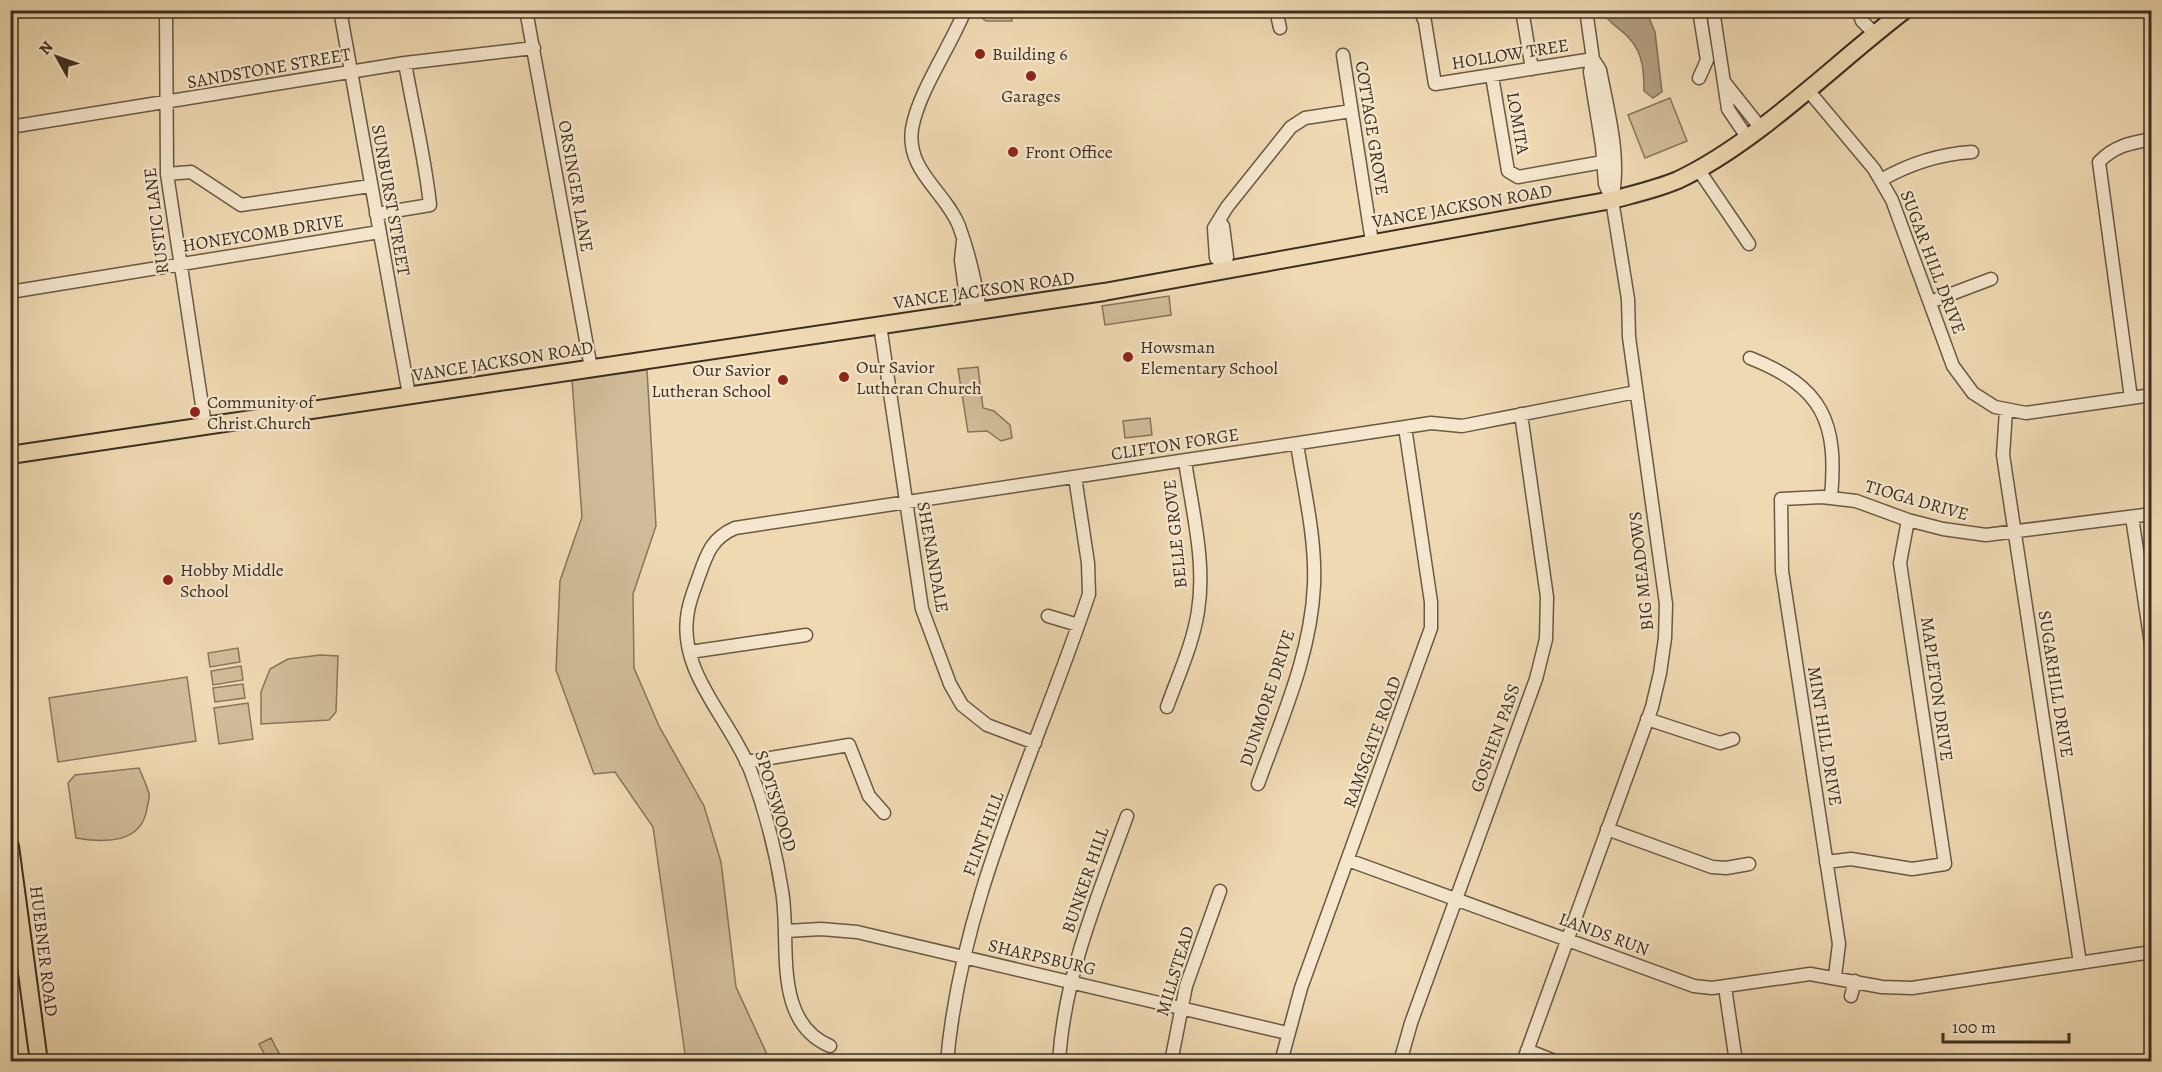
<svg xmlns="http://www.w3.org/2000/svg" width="2162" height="1072" viewBox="0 0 2162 1072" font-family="Alegreya,serif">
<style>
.green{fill:#d1bc99;stroke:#87755c;stroke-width:1.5}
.water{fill:#b29f80;stroke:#837259;stroke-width:1.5}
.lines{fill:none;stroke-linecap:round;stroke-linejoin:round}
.minor-casing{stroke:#6a5944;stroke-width:15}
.major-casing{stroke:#3d2e1f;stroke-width:20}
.minor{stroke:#f5e6cd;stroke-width:12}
.major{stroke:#efd9b2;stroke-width:16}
.poi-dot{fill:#8f2418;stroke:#f5e6cd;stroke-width:2}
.labels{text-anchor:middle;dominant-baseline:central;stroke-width:4.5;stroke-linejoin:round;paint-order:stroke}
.poi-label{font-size:18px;fill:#3d2e1f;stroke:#f5e6cd;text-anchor:start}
.street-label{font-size:18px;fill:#3d2e1f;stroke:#f5e6cd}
</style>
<rect width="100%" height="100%" fill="#efd9b2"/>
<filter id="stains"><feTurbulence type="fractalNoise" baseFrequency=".00333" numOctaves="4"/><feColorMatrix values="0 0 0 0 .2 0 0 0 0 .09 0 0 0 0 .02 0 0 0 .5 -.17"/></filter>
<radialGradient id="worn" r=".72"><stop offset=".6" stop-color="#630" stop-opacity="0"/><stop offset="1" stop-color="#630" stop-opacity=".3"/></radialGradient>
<path class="green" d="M973,11H1011L1012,21H986Z
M1670,98L1687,141L1645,158L1628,115Z
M1169,296L1171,315L1105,325L1102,306Z
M978,367L983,408L994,411L1010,425L1012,438L1001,441L987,431L968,432L958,369Z
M647,370L656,526L633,594L634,668L659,726L704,806L721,862L736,987L770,1061H686L653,827L615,772L594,774L556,670L560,581L582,517L572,380Z
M1150,418L1152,435L1125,438L1123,421Z
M238,648L240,662L210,667L208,653Z
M320,655L338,656L336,712L329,720L261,724V692L270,669L288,659Z
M241,666L243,680L213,685L211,671Z
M187,677L196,741L58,762L49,698Z
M243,684L245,698L215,702L213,688Z
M248,703L253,739L219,744L214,708Z
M139,768C142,776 147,785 149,794C150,798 148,803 147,808C142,844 105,843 76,838L68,783L75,775Z
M271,1038L282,1059L268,1061L259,1044Z"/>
<path class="water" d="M1602,11H1646L1655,32L1662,92L1653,98L1644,91C1644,71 1643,53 1629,38C1619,27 1610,25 1602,11Z"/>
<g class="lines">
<defs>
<path id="minor" d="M166,10L167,174L205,425
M340,10L409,395
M526,10L591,368
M965,10C951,46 918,92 912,129C906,171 945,191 959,226C969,253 975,280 980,310
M1276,10L1280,28
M1420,10L1425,22L1435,84L1593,59
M1522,10L1532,69
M1586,10L1593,59L1600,70C1608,112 1621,157 1612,200
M1713,10L1728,109L1747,137
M1858,10L1862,21L1875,34
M1343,55L1372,242
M1492,76L1508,171L1518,177L1603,162
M1699,78L1707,60L1699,10
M1725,83L1760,127
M1807,89L1874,169L1892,200L1953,366L1973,393L1995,407L2026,413L2152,395
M10,127L405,63L534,48
M1698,169L1749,244
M167,174L191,172L241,205L370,186
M1881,180C1909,164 1939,154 1972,152
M376,214L430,205C425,157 413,110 405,63
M1219,221L1223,226L1227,257
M963,241L961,260L968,312
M1223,269L1222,262L1216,258L1214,228L1227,207L1291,127L1305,118L1351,111
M10,292L379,232
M1930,302L1991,279
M880,325L922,609L950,684L962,705L987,725L1035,743
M1750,358C1823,387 1838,422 1831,497
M2131,398L2099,162C2114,146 2130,143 2152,139
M2006,411L2003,455L2080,963
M2132,517L2152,650
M1048,616L1078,625
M690,652L806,635
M1167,707C1178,676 1193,644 1198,611C1206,562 1192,510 1185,461
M1647,719L1720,743L1733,739
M746,762L849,745L869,796L884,813
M1258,784C1281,720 1311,655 1314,585C1316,538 1304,490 1297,444
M1607,829L1712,867L1726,868L1749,864
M1348,860L1694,986L1712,988L1810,974L1882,987L1912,988L2152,952
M1826,862L1851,859L1912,869L1945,864L1900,563L1908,520
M786,931L821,929L857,932L1287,1033
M1835,976L1839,944L1782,571L1781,499L1822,497L1856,501L1908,520L1943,529L1986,535L2152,514
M1725,987L1736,1062
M1851,996L1855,981
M830,1046C771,1021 791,941 782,891C776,852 765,810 751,772C731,719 676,672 688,611C690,599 695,587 699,576C707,553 712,538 735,528L1405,427L1431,423L1462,426L1636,392
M1527,1050L1557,1062
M947,1062C961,898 1038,748 1089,594L1088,563L1075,477
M1059,1062C1064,976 1098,896 1127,816
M1171,1062L1186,986L1220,891
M1281,1062L1301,988L1431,628V602L1405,427
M1400,1062L1411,1023L1536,679L1546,639L1547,597L1521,414
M1523,1062L1652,707L1660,673L1665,638L1666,604L1629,337L1628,299L1612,200L1605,184L1602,146L1590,72L1593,59"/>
<path id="major" d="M10,455L1104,292L1612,200C1634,194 1657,189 1678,180C1757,143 1834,64 1905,10
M10,846L39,1062"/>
</defs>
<use href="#minor" class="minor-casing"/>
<use href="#major" class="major-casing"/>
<use href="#minor" class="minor"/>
<use href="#major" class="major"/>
</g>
<g class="poi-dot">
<circle cx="980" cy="54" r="6"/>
<circle cx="1031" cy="76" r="6"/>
<circle cx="1013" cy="152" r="6"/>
<circle cx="1128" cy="357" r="6"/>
<circle cx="844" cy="377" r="6"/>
<circle cx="783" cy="380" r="6"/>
<circle cx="195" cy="412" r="6"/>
<circle cx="168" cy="580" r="6"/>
</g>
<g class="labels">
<g class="poi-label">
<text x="992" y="54">Building 6</text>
<text x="1031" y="96" text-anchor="middle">Garages</text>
<text x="1025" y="152">Front Office</text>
<text x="1140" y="347">Howsman<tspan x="1140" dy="21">Elementary School</tspan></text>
<text x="856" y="367">Our Savior<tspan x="856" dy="21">Lutheran Church</tspan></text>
<text x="771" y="370" text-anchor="end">Our Savior<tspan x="771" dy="21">Lutheran School</tspan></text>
<text x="207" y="402">Community of<tspan x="207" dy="21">Christ Church</tspan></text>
<text x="180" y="570">Hobby Middle<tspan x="180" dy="21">School</tspan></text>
</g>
<g class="street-label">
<text transform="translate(1510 54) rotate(-9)">HOLLOW TREE</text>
<text transform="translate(269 68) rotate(-10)">SANDSTONE STREET</text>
<text transform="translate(1518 123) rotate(80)">LOMITA</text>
<text transform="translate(1372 128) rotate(81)">COTTAGE GROVE</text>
<text transform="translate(576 186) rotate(80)">ORSINGER LANE</text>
<text transform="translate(391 200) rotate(80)">SUNBURST STREET</text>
<text transform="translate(1462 206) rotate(-10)">VANCE JACKSON ROAD</text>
<text transform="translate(156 221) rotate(-97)">RUSTIC LANE</text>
<text transform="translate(263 233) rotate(-9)">HONEYCOMB DRIVE</text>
<text transform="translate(1933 262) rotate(69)">SUGAR HILL DRIVE</text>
<text transform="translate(984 290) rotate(-8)">VANCE JACKSON ROAD</text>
<text transform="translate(503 361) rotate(-9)">VANCE JACKSON ROAD</text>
<text transform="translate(1175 444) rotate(-9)">CLIFTON FORGE</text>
<text transform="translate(1917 500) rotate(16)">TIOGA DRIVE</text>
<text transform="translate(1175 534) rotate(-96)">BELLE GROVE</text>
<text transform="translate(933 557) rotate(80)">SHENANDALE</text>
<text transform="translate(1641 571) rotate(-96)">BIG MEADOWS</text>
<text transform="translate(2056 684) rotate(81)">SUGARHILL DRIVE</text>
<text transform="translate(1937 689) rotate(82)">MAPLETON DRIVE</text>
<text transform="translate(1267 698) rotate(-72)">DUNMORE DRIVE</text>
<text transform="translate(1825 736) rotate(81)">MINT HILL DRIVE</text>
<text transform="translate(1495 738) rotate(-70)">GOSHEN PASS</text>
<text transform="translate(1372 742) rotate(-70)">RAMSGATE ROAD</text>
<text transform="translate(776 801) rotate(73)">SPOTSWOOD</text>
<text transform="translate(983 834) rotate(-70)">FLINT HILL</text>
<text transform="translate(1085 880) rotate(-71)">BUNKER HILL</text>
<text transform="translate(1604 934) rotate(20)">LANDS RUN</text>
<text transform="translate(44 951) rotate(83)">HUEBNER ROAD</text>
<text transform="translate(1042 957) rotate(13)">SHARPSBURG</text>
<text transform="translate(1175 971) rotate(-73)">MILLSTEAD</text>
</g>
</g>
<rect width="2162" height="1072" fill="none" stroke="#efd9b2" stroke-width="36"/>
<rect x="12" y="12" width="2138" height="1048" fill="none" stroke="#3d2e1f" stroke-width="3"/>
<rect x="18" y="18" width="2126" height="1036" fill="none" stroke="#3d2e1f" stroke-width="1.5"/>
<g transform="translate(57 57) rotate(310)" stroke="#f5e6cd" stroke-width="4.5" paint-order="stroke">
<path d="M0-4.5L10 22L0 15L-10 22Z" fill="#3d2e1f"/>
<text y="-9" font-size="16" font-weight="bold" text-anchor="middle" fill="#3d2e1f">N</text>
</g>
<path d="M1943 1033v9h126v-9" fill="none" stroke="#3d2e1f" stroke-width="3"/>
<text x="1952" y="1033" font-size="18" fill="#3d2e1f" stroke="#f5e6cd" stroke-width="4.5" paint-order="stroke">100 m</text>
<rect width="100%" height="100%" filter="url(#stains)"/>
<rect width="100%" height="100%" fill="url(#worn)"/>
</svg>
